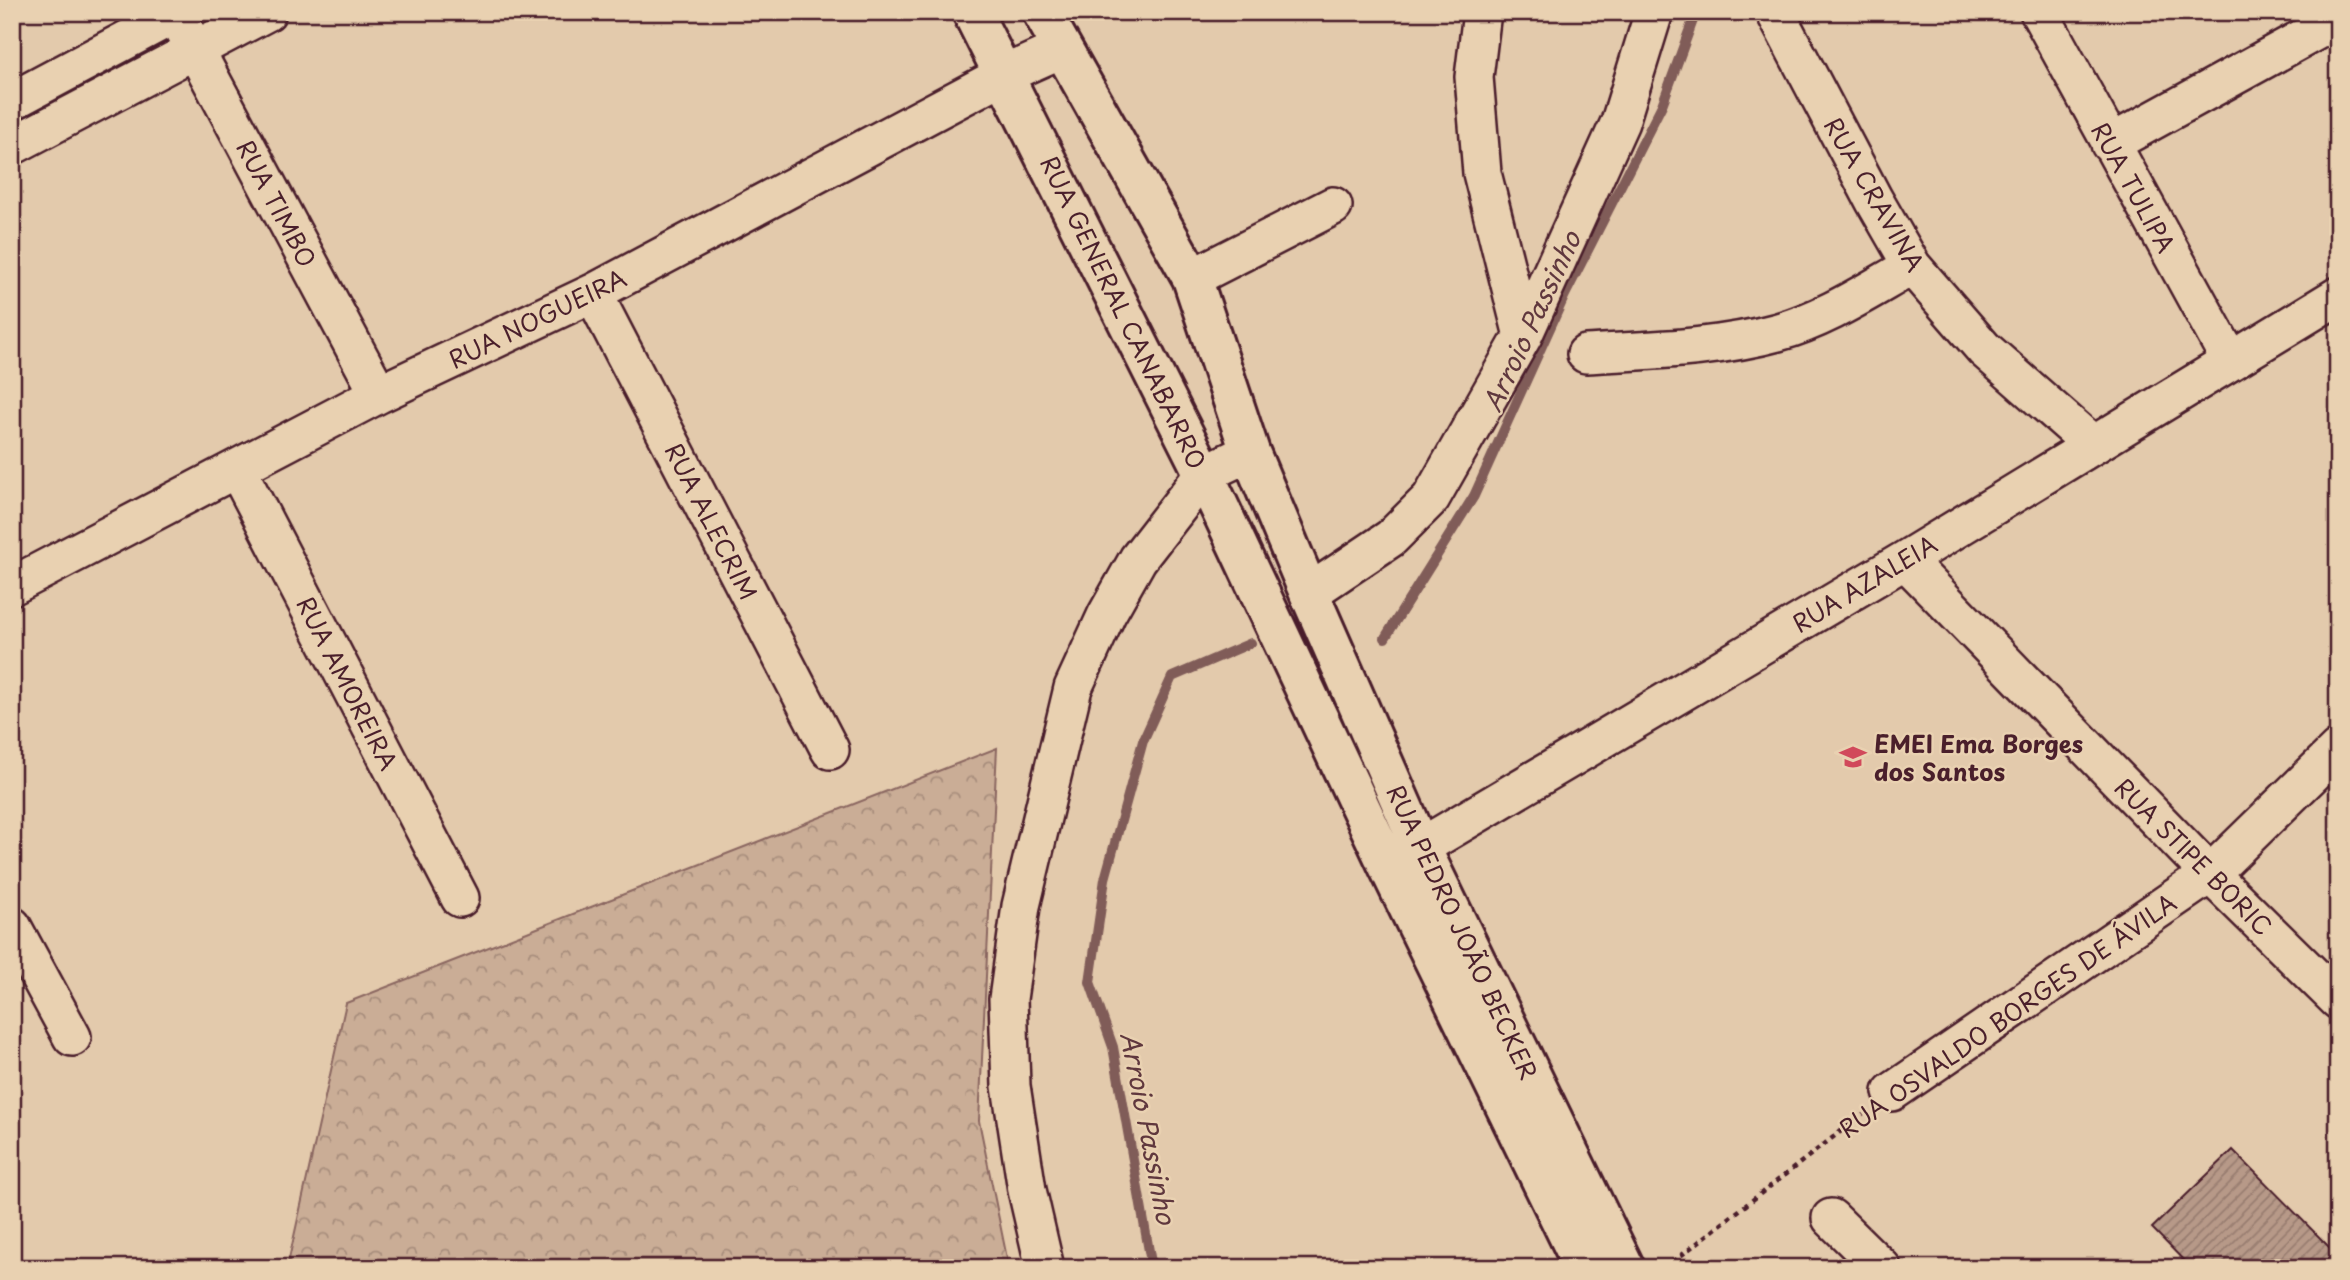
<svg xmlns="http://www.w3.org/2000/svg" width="2350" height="1280" viewBox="0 0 2350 1280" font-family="'Playpen Sans',sans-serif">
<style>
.forest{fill:url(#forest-crowns);stroke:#8a6660;stroke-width:2}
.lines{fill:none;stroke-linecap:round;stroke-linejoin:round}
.stream{stroke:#805c59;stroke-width:10}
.building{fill:url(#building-hatch);stroke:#4a1f2b;stroke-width:2}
.minor-casing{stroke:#4a1f2b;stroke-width:42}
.major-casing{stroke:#4a1f2b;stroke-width:44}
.path{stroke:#4a1f2b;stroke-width:4.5;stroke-dasharray:5 5;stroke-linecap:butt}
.minor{stroke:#e9d1b1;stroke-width:37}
.major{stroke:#e9d1b1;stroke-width:38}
.labels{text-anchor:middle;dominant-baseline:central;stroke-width:5;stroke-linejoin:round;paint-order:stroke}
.street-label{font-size:24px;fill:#4a1f2b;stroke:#e9d1b1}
.poi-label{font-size:24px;font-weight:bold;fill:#4a1f2b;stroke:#e9d1b1;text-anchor:start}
.water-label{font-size:26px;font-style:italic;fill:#60383e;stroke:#e9d1b1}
</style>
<defs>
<pattern id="forest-crowns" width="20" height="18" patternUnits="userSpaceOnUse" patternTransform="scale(1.75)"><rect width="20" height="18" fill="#caad96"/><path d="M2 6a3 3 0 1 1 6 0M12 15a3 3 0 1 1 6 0" fill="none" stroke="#a68c7b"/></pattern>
<pattern id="building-hatch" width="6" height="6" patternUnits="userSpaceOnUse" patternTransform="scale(1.75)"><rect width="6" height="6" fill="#b79988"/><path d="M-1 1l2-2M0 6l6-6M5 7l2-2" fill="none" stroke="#977c6f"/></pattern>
</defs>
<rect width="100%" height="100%" fill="#e3caac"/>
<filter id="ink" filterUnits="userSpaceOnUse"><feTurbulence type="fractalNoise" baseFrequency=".0143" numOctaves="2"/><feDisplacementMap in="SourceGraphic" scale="14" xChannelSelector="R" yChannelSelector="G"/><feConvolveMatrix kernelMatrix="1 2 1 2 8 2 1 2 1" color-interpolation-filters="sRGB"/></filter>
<g filter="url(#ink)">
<path class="forest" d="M997,748L979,1121L1009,1268H287L346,1003Z"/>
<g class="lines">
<path class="stream" d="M1385,638L1474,496L1565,295L1662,105L1696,12
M1152,1268L1113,1047L1090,982L1105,879L1143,741L1172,677L1251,643"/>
</g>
<path class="building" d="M2233,1150L2338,1256V1268H2191L2152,1228Z"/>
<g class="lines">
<defs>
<path id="minor" d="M175,12L379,394
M1482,12L1474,77L1482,173L1523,336
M1775,12L1874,200L1912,266L1984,349L2092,444
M2039,12L2230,360
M12,101L179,12
M2110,144L2338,19
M12,146L267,12
M1192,278L1333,206
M593,293L830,750
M1586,354C1650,350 1716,349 1778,332C1826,319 1869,290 1912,266
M237,469L460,898
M1905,560L2210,874L2338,1000
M12,586L379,394L593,293L1005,74L1061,49
M1309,593L1391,538L1431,498L1523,336L1620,122L1654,12
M1394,863L1905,560L2338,296
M12,926L72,1037
M1892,1092L2210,874L2338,749
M1831,1218L1882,1268
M1045,1268L1027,1190L1011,1086L1008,999L1021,906L1073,688L1107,614L1138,559L1204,474L1250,452"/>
<path id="major" d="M972,12L1204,474L1388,866L1584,1268
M1042,12L1192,278L1250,452L1309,593L1420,846L1625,1268"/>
</defs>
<use href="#minor" class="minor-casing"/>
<use href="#major" class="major-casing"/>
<path class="path" d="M1665,1268L1863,1114"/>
<use href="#minor" class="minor"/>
<use href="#major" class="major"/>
</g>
</g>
<defs>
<symbol id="school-bare" viewBox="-9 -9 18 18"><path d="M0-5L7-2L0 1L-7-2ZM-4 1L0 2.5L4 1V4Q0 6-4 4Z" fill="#d1495b" stroke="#e9d1b1" stroke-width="2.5" paint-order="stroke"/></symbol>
</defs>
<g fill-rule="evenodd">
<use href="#school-bare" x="1834" y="738" width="38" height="38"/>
</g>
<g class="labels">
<g class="street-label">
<text transform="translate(2134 187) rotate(61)">RUA TULIPA</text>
<text transform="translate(1875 194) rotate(60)">RUA CRAVINA</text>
<text transform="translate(277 203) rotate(62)">RUA TIMBO</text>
<text transform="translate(1124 312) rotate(64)">RUA GENERAL CANABARRO</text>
<text transform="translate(537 318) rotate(-26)">RUA NOGUEIRA</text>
<text transform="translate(712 521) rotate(63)">RUA ALECRIM</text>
<text transform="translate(1864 583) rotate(-31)">RUA AZALEIA</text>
<text transform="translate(348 683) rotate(63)">RUA AMOREIRA</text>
<text transform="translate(2194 856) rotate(45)">RUA STIPE BORIC</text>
<text transform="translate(1463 932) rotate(65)">RUA PEDRO JOÃO BECKER</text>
<text transform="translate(2007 1015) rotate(-35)">RUA OSVALDO BORGES DE ÁVILA</text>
</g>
<g class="poi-label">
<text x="1874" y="743">EMEI Ema Borges<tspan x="1874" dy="28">dos Santos</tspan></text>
</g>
<g class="water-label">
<text transform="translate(1531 321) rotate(-65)">Arroio Passinho</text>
<text transform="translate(1149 1128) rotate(79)">Arroio Passinho</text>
</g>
</g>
<rect width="2350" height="1280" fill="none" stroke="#e9d1b1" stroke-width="42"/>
<rect x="21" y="21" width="2308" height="1238" fill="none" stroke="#4a1f2b" stroke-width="2.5" filter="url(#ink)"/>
</svg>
